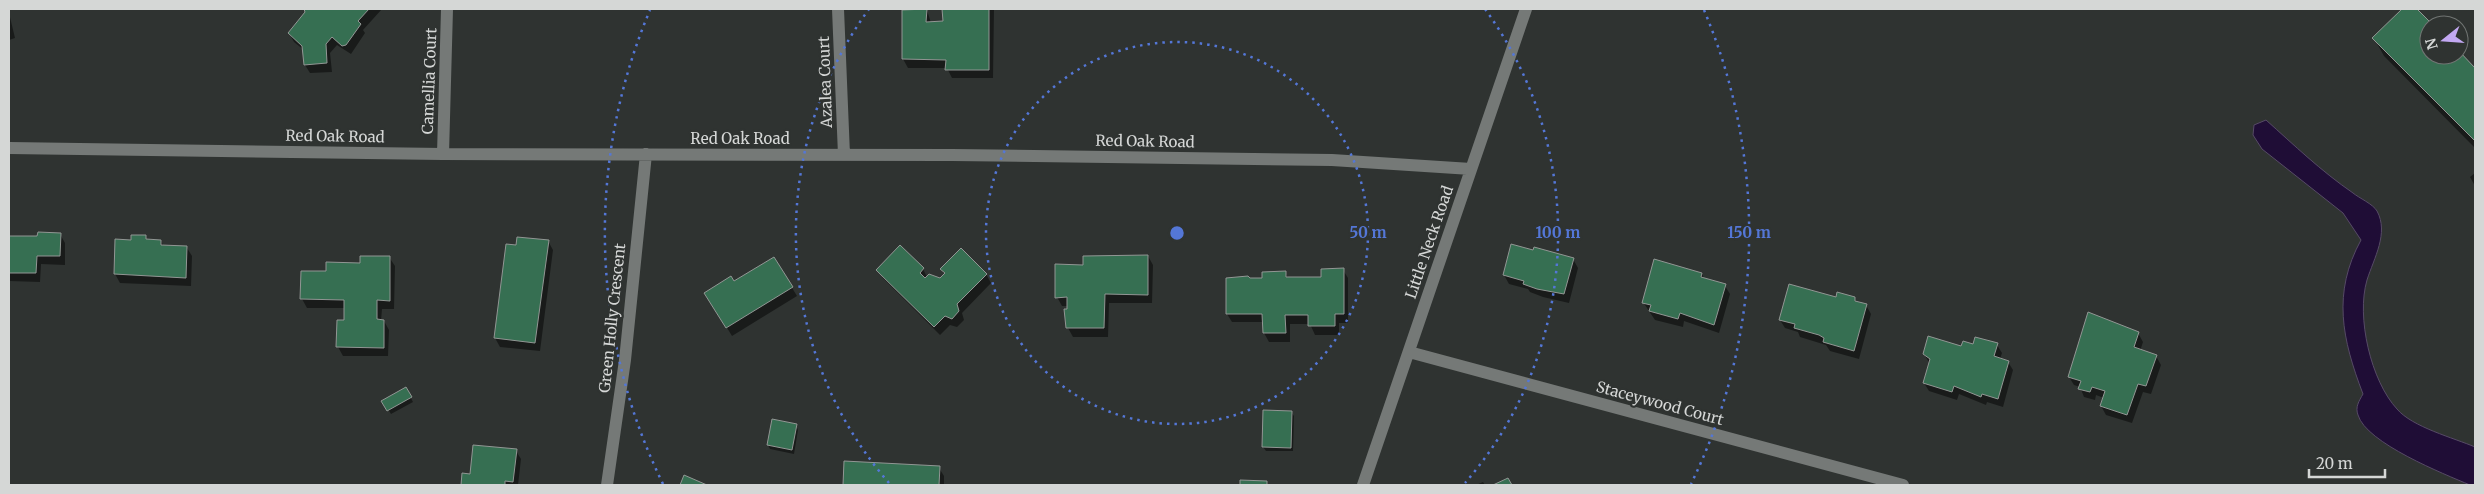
<svg xmlns="http://www.w3.org/2000/svg" width="2484" height="494" viewBox="0 0 2484 494" font-family="Merriweather,serif">
<style>
.water{fill:#1f0d36;stroke:#564a66}
.shadow{fill:#0007}
.building{fill:#366f52;stroke:#929694}
.lines{fill:none;stroke-linecap:round;stroke-linejoin:round}
.minor{stroke:#757977;stroke-width:12}
.ring{fill:none;stroke:#5477d7;stroke-width:2.5;stroke-dasharray:2.5 5}
.labels{text-anchor:middle;dominant-baseline:central;stroke-width:4.5;stroke-linejoin:round;paint-order:stroke}
.street-label{font-size:15px;fill:#d5d7d6;stroke:#2f3331}
.centre{fill:#5477d7;stroke:#2f3331;stroke-width:2.5}
.ring-label{font-size:15px;text-anchor:middle;font-weight:bold;fill:#5477d7;stroke:#2f3331;stroke-width:4.5;stroke-linejoin:round;paint-order:stroke}
</style>
<rect width="100%" height="100%" fill="#2f3331"/>
<path class="water" d="M2266,120C2294,145 2321,171 2353,193C2359,198 2373,204 2377,211C2389,233 2374,258 2367,280C2356,317 2371,381 2397,409C2412,427 2454,438 2475,447V485H2470C2444,474 2366,443 2358,415C2355,407 2359,401 2363,394C2342,339 2332,293 2361,240L2343,213L2262,149L2253,135L2254,125Z"/>
<path class="shadow" d="M306,9H382L363,30L365,33L351,54L337,45L330,53L332,72L310,73L305,65L304,50L294,42L289,33L306,13Z
M944,9H994L993,78H952L947,68H908L903,59L927,10L931,23H944Z
M2404,9H2415L2431,25H2429V55L2459,53L2475,70V148L2384,56L2374,38Z
M9,13L15,38L9,40Z
M2475,173V186L2470,177Z
M60,234L65,243V265L41,264L40,282L9,281V237H38Z
M145,237L147,240L161,241L164,247L187,248L192,256L191,286L120,283L115,274L116,240L132,241Z
M548,241L553,250L540,351L500,347L495,338L517,246Z
M1148,256L1153,265L1152,303H1109L1108,337H1073L1068,328V306H1062L1057,297Z
M389,257L395,266L394,309H382L381,321H384L389,330L388,356H343L338,347L345,321V308H307L302,299V272H327Z
M774,258L797,296L732,336L706,293L734,283Z
M1573,259L1578,268L1569,303L1543,297L1530,292L1528,289L1509,284L1504,275Z
M923,269L927,277L940,280L945,275L942,269L986,274L991,283L962,313L964,320L957,327L950,325L940,335L883,278L878,270Z
M1343,270L1348,278V323H1339V335H1315L1310,324H1290V342H1269L1264,333V322H1232L1227,314L1249,279H1263L1285,272L1288,278H1322Z
M1702,274L1705,280L1725,286L1730,294L1719,333L1684,321L1683,327L1655,320L1643,302Z
M1837,298L1855,299L1857,303L1866,305L1871,314L1859,359L1830,351L1826,345L1800,337L1798,332L1785,328L1780,320Z
M2138,333L2143,342L2140,351L2156,356L2161,365L2151,394L2143,392L2132,423L2106,415L2101,406L2104,398L2096,395L2095,400L2084,397L2080,387L2074,385L2069,377Z
M1974,345H1997L2002,353L2000,359L2008,362L2013,370L2003,407L1987,402L1986,405L1959,394L1957,400L1929,391L1924,383L1930,364L1924,354Z
M406,389L413,402L391,414L383,401Z
M1291,412L1294,416L1293,451H1266L1263,447Z
M796,425L798,430L794,454L770,449L768,445Z
M516,451L521,459L518,485H462L463,475H471Z
M845,462L939,468L944,476V485H844Z
M1483,482L1485,485H1476Z"/>
<path class="building" d="M304,9H369L358,21L361,24L346,45L342,46L332,37L326,44L327,63L304,65L302,46L288,33L305,12Z
M927,9L926,22L943,21L942,9H989V70H945L946,60L902,59V10Z
M2402,9H2417L2433,25H2429V55H2459V51L2475,68V141L2372,38Z
M38,232L61,233L60,256H37L36,273H9V236H37Z
M131,235H146V239L161,240V245L187,246L186,278L114,274L115,239L131,240Z
M517,237L549,240L535,343L494,338L506,244L516,245Z
M1511,244L1533,250L1534,247L1574,258L1564,294L1537,289L1523,284L1524,281L1503,275Z
M900,245L924,268L920,273L925,278L929,274L940,278L945,273L940,269L961,248L987,274L957,304L959,311L952,319L945,316L934,327L876,270Z
M1148,255V295L1105,294L1104,328H1066L1064,309H1067V297L1055,298V264L1083,265V256Z
M360,256H390V301L377,300V319L384,320V348L336,347L337,320H344V300L300,299L301,271H326V262L360,263Z
M774,257L793,287L726,328L704,293L731,276L734,281Z
M1654,259L1702,273L1701,277L1726,284L1714,325L1680,313L1678,319L1649,311L1651,305L1642,303Z
M1344,268V314H1335V326H1308V315H1285L1286,333H1263L1262,314H1226V278L1248,276L1250,278H1262V272L1286,271V277H1321V269Z
M1789,284L1836,297L1837,292L1855,297V301L1867,304L1854,351L1823,342L1824,338L1819,335L1794,328L1795,324L1779,320Z
M2088,312L2139,332L2134,347L2157,355L2146,386L2138,384L2127,415L2100,406L2105,391L2092,387L2090,392L2078,389L2081,381L2068,377Z
M1928,336L1961,346L1963,341L1973,344L1975,337L1998,343L1994,356L2009,361L1998,399L1982,394L1981,397L1954,386L1952,392L1923,383L1930,359L1923,354Z
M406,387L412,397L387,411L381,401Z
M1263,410L1292,411L1291,448L1262,447Z
M772,419L797,424L792,450L767,445Z
M473,445L517,449L513,482L505,481V485H461L462,473L470,474Z
M844,461L940,466L939,485H843Z
M684,475L707,485H680Z
M1508,478L1512,485H1493Z
M1240,480L1267,481V485H1240Z"/>
<g class="lines">
<path class="minor" d="M838,9L844,155
M9,148L443,154L952,155L1332,160L1471,169
M443,154L447,9
M1409,352L1903,485
M607,485L625,360L646,154
M1363,485L1526,9"/>
</g>
<g class="ring">
<circle cx="1177" cy="233" r="191"/>
<path d="M889 483A381 381 0 0 1 869 9M1485 9A381 381 0 0 1 1465 483"/>
<path d="M663 484A572 572 0 0 1 650 10M1704 10A572 572 0 0 1 1691 484"/>
</g>
<g class="labels">
<g class="street-label">
<text transform="translate(429 81) rotate(-88)">Camellia Court</text>
<text transform="translate(825 82) rotate(-92)">Azalea Court</text>
<text transform="translate(335 136) rotate(1)">Red Oak Road</text>
<text x="740" y="138">Red Oak Road</text>
<text transform="translate(1145 141) rotate(1)">Red Oak Road</text>
<text transform="translate(1429 242) rotate(-71)">Little Neck Road</text>
<text transform="translate(612 318) rotate(-84)">Green Holly Crescent</text>
<text transform="translate(1660 403) rotate(15)">Staceywood Court</text>
</g>
</g>
<circle cx="1177" cy="233" r="8" class="centre"/>
<g class="ring-label">
<text x="1368" y="238">50 m</text>
<text x="1558" y="238">100 m</text>
<text x="1749" y="238">150 m</text>
</g>
<rect width="2484" height="494" fill="none" stroke="#d5d7d6" stroke-width="20"/>
<g transform="translate(2444 40) rotate(253)"><circle r="24" fill="#2f3331" stroke="#717573"/>
<path d="M0-4L9 19L0 12L-9 19Z" fill="#c2a8f2"/>
<text y="-8" font-size="14" font-weight="bold" text-anchor="middle" fill="#d5d7d6">N</text>
</g>
<path d="M2309 469v8h76v-8" fill="none" stroke="#d5d7d6" stroke-width="2.5"/>
<text x="2316" y="469" font-size="15" fill="#d5d7d6" stroke="#2f3331" stroke-width="4" paint-order="stroke">20 m</text>
</svg>
